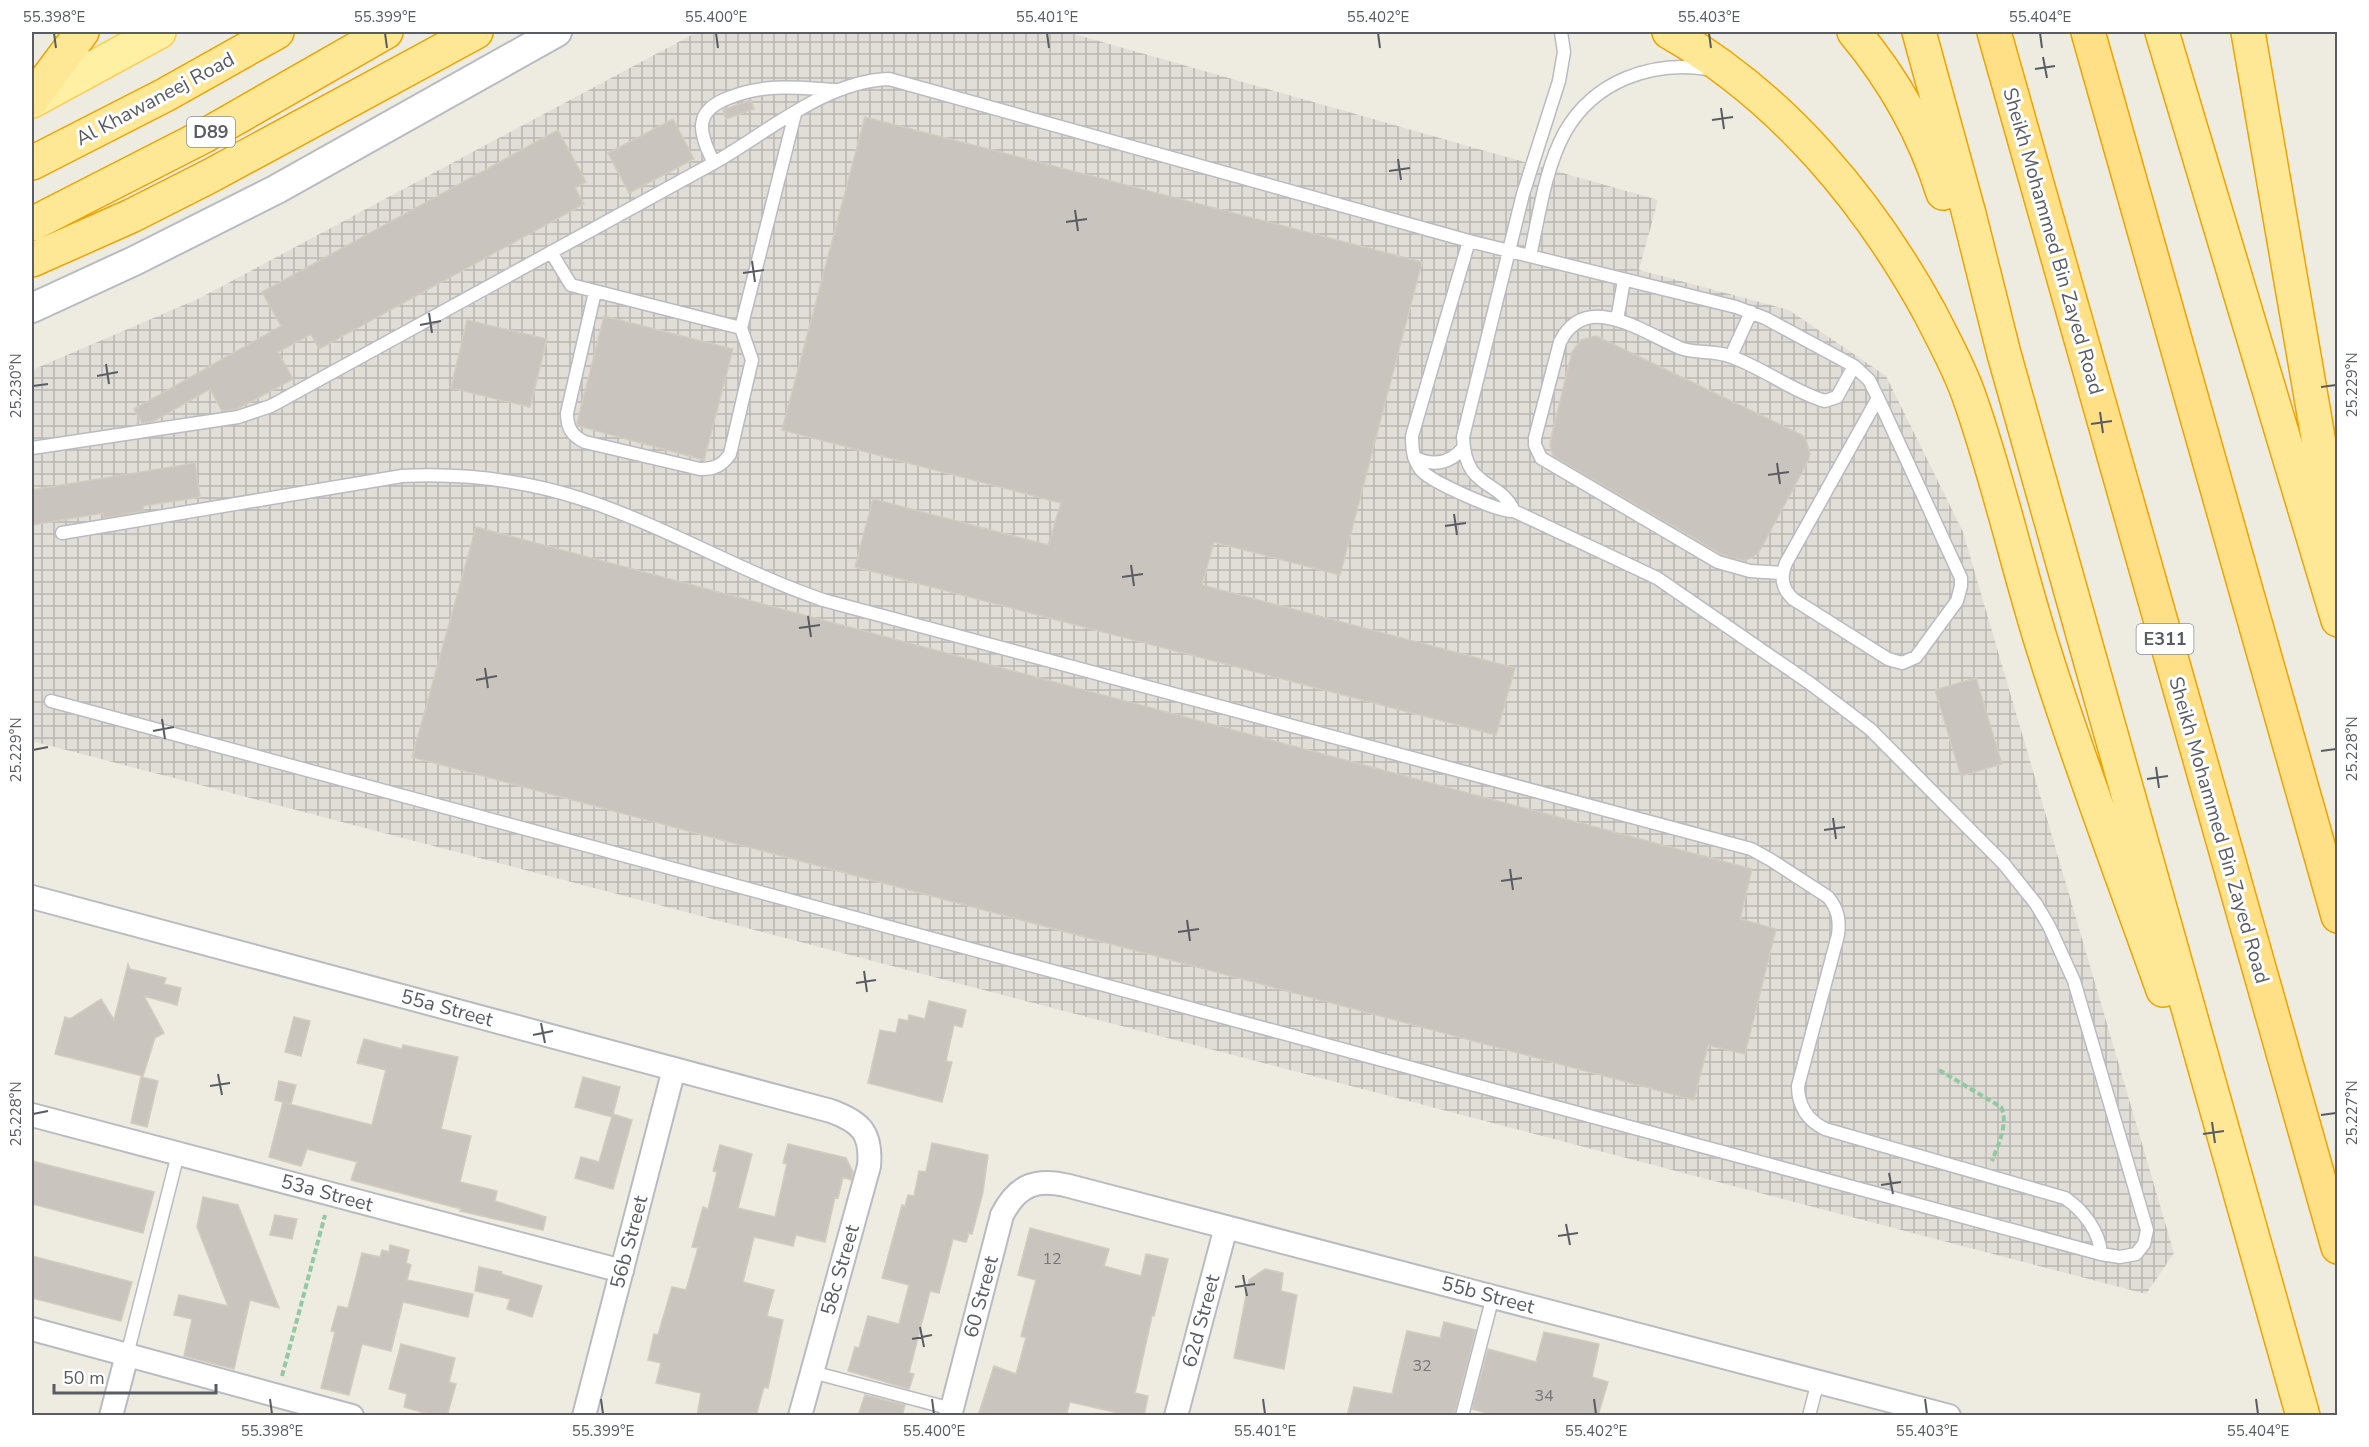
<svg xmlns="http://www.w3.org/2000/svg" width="2369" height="1447" viewBox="0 0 2369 1447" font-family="'Nunito Sans',sans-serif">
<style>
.industrial{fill:url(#industrial-grid)}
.building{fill:#c9c4bd;stroke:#d3ccbe;stroke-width:1.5}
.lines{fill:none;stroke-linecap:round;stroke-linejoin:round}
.service-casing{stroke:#b8bbc1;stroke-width:15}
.minor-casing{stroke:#b8bbc1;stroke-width:26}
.tertiary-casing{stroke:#b8bbc1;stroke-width:32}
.primary-casing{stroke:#ffcc48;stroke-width:36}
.trunk-casing{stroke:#eea400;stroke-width:36}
.motorway-casing{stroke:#eea400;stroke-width:36}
.path{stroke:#92c9a2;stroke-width:4;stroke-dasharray:6 3;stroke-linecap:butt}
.service{stroke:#fff;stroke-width:12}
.minor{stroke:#fff;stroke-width:22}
.tertiary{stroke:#fff;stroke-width:28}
.primary{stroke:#fff0a4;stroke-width:33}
.trunk{stroke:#ffe895;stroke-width:33}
.motorway{stroke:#ffe086;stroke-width:33}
.ticks{fill:none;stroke:#595d63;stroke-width:2}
.labels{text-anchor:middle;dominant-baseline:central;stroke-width:6;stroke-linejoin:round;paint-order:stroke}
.number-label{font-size:16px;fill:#75777a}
.shield{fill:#fff;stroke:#8b8e92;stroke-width:1.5}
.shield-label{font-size:18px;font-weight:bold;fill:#595d63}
.street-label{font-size:20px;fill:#595d63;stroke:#fff}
.neatline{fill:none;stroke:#595d63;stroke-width:2}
.ticks-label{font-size:15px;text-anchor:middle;fill:#595d63}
</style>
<defs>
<pattern id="industrial-grid" width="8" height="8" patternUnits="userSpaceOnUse" patternTransform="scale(1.5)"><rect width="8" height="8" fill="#e1ded8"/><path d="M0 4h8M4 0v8" fill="none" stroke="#b9b7b3"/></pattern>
</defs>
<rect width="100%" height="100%" fill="#eeebe0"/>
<path class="industrial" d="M697,32H1067L1658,200L1639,270L1789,310L1886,376L1963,532L2174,1253L2146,1294L32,741V370L200,298Z"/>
<path class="building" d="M751,100L754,109L726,119L723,110Z
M865,117L1422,262L1340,575L1214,542L1202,585L1515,668L1496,735L855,567L873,499L1048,545L1061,503L782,430Z
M673,119L694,159L629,193L608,153Z
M558,130L586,182L575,188L584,204L319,349L311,334L278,352L293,379L237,409L222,411L210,389L154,421L142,423L134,409L281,326L262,292Z
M604,316L733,349L704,460L578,426L577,423Z
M467,320L547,339L530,407L451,388Z
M1596,336L1802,435L1806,440L1810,454L1808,461L1759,552L1753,557L1744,561L1721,554L1553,456L1550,445L1551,438L1572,352L1581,340Z
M195,463L200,497L143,506L144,511L104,518L103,513L32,525V490Z
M476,527L1752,869L1740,919L1776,929L1745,1054L1708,1045L1694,1100L412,757Z
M1976,678L2002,764L1961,776L1935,690Z
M128,964L130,969L166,978L164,984L181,988L177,1005L144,996L164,1033L155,1038L143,1076L55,1054L65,1017L70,1019L101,999L114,1020Z
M929,1001L966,1010L962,1027L954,1025L946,1061L952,1062L942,1102L868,1083L880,1030L896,1033L899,1019L908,1021L909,1015L925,1019Z
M294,1017L310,1021L301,1056L285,1052Z
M364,1039L402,1049L403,1045L458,1057L441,1129L471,1136L460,1182L497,1191L495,1201L546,1217L543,1230L460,1211L461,1209L351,1180L357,1162L307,1149L301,1166L269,1157L283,1102L275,1100L279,1081L296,1085L291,1104L285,1103L372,1125L386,1070L357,1063Z
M141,1077L158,1081L147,1127L131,1123Z
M583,1077L620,1087L613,1114L632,1120L613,1189L575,1178L581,1157L599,1162L612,1117L575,1107Z
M932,1143L988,1155L983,1192L972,1234L969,1233L966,1242L953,1239L939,1293L930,1291L909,1373L914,1374L909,1389L848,1371L855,1347L859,1348L868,1316L899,1324L909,1285L882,1278L902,1205L905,1206L908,1195L914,1196L919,1171L926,1172Z
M788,1144L846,1158L853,1172L851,1180L843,1177L838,1198L835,1197L825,1242L796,1235L793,1246L754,1237L743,1282L774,1290L767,1316L783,1320L768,1388L764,1387L756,1416H697L701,1393L656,1383L661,1363L648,1360L654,1334L658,1335L672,1287L686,1290L698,1248L692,1247L703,1207L708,1209L717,1172L713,1171L720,1145L752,1154L738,1208L775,1217L787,1164L783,1163Z
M32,1161L154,1192L143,1233L32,1204Z
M203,1197L238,1205L279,1308L250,1300L234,1369L184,1356L192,1319L174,1315L179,1295L228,1306L197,1227Z
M275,1215L297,1219L292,1239L270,1235Z
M1030,1228L1109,1249L1104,1266L1141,1276L1146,1254L1168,1259L1154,1316H1152L1135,1393L1148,1396L1144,1416H1132L1070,1402L1066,1416H978L994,1366L1016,1374L1026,1338L1021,1336L1036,1280L1018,1275Z
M390,1245L409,1250L406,1263L411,1265L407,1280L473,1294L468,1317L403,1302L391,1351L362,1344L349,1395L321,1388L335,1332L331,1331L338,1306L348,1308L362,1253L380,1257L382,1250L389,1252Z
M32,1256L132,1282L121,1321L32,1298Z
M479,1267L502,1272L501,1274L542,1286L532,1317L507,1309L510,1299L475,1291Z
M1265,1269L1283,1273L1281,1291L1297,1295L1284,1369L1234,1358L1249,1280Z
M1444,1322L1476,1330L1454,1416H1347L1354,1387L1392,1394L1407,1331L1440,1338Z
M1544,1332L1599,1344L1592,1377L1608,1382L1598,1416H1497L1472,1409L1488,1349L1536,1362Z
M401,1344L455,1358L449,1382L456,1384L447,1416H435L404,1407L407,1394L389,1389Z
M865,1395L905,1405L902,1416H858Z"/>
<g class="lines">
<defs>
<path id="service" d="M714,163C698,132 693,110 731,97C767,83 798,88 836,90
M551,252L571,285L741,328
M1530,256C1539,216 1545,168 1565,132C1594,81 1652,60 1708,69
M595,292L567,413C567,428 572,436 585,442L700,469C714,469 722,466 730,454L752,360L741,328L795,114
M1617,320L1624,280
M1731,356L1751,312
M1878,398L1961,578V586L1957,601L1916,657L1902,663L1888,659L1793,599C1782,588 1780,578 1786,563Z
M32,448L238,417L271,406C418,325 564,245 710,165C765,135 824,81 889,79L1469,241L1736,307L1765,318L1854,366L1869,380L1878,398
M1414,457C1433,467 1450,464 1464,447
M1514,511C1499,478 1465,491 1463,437L1523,194L1559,81L1564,52L1561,32
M62,533L402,476C464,473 523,480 582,499C665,526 741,572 823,600L1751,849L1771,860L1828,897C1838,909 1840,920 1838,935L1798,1086C1798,1106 1807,1120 1825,1129L2065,1198C2083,1210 2100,1232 2101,1254
M1782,573L1750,571L1718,562L1541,458L1535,445V438L1560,342C1586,290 1642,332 1680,348C1696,354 1713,350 1729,356C1762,367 1791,391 1825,401L1837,397L1854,366
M51,701L2101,1254L2120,1257L2136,1254L2144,1244L2147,1230L2074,981L2049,926L2036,904L2004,864L1870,729L1811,684L1657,578L1514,511C1500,513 1432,482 1422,471C1413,461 1412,449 1412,436L1469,241
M127,1355L178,1154
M812,1372L952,1409
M1462,1416L1493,1296
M1809,1416L1818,1381"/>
<path id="minor" d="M32,897L831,1111C861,1122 872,1133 869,1166L800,1416
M32,1115L622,1271
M32,1329L352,1416
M111,1416L127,1355
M584,1416L674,1069
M950,1416L1002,1215C1018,1184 1037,1178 1069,1186L1949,1416
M1176,1416L1226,1227"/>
<path id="tertiary" d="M32,308L134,261L277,189L557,32"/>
<path id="primary" d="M32,101L159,32"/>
<path id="trunk" d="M1669,32C1782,97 1868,200 1930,313C1944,341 1960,369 1970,399C2000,484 2019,574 2047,660C2082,771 2124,880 2163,990
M1854,32C1894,80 1924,133 1943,193
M1919,32L1969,214L2004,354L2303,1416
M2162,32L2338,620
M2248,32L2338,553
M32,99L82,32
M32,163L165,95L277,32
M32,224L206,135L386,32
M32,260L131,216L210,176L476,32"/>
<path id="motorway" d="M1994,32L2338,1247
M2088,32L2338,916"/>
</defs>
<use href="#service" class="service-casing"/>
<use href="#minor" class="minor-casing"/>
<use href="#tertiary" class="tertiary-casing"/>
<use href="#primary" class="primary-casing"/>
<use href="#trunk" class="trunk-casing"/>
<use href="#motorway" class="motorway-casing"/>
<path class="path" d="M1939,1070L2001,1107C2009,1123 1998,1145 1992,1161
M282,1376L325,1215"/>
<use href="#service" class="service"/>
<use href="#minor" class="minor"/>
<use href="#tertiary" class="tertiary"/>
<use href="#primary" class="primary"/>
<use href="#trunk" class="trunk"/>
<use href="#motorway" class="motorway"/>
</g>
<path class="ticks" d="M54,33L56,48M385,33L387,48M716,33L718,48M1047,33L1049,48M1378,33L1380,48M1709,33L1711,48M2040,33L2042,48M2043,57L2047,78M2035,69L2055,66M1721,108L1724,129M1712,120L1733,117M1398,159L1401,180M1389,171L1410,168M1075,210L1078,231M1066,222L1087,219M752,261L755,282M743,273L764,270M429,313L432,333M420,325L441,321M106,364L109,384M97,376L118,372M33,386L48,384M2321,387L2336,385M2100,412L2103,433M2091,424L2112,421M1777,463L1780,484M1768,475L1789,472M1454,514L1457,535M1445,526L1466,523M1131,565L1134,586M1122,577L1143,574M808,616L811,637M799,628L820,625M485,668L488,688M476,680L497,676M162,719L165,739M153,731L174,727M33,750L48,747M2321,751L2336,749M2156,767L2159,788M2147,779L2168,776M1833,818L1836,839M1824,830L1845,827M1510,869L1513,890M1501,881L1522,878M1187,920L1190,941M1178,932L1199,929M864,971L867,992M856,983L876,980M541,1023L545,1043M533,1035L553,1031M218,1074L222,1095M210,1086L230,1083M33,1114L48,1111M2321,1115L2336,1113M2212,1122L2215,1143M2203,1134L2224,1131M1889,1173L1893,1194M1881,1185L1901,1182M1566,1224L1570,1245M1558,1236L1578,1233M1243,1275L1247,1296M1235,1287L1255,1284M920,1327L924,1347M912,1339L932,1335M270,1399L272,1414M601,1399L603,1414M932,1399L934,1414M1263,1399L1265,1414M1594,1399L1596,1414M1925,1399L1927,1414M2256,1399L2258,1414"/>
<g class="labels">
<g class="number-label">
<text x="1052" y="1259">12</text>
<text x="1422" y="1366">32</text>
<text x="1544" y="1396">34</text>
</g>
<g class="shield">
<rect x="187" y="117" width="48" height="30" rx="4.5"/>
<rect x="2136.5" y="624" width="57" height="30" rx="4.5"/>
</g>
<g class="shield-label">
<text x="211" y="132">D89</text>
<text x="2165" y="639">E311</text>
</g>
<g class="street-label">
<text transform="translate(155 99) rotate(-28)">Al Khawaneej Road</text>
<text transform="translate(2053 241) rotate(74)">Sheikh Mohammed Bin Zayed Road</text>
<text transform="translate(2219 830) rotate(74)">Sheikh Mohammed Bin Zayed Road</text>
<text transform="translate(447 1008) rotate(15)">55a Street</text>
<text transform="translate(327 1193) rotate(15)">53a Street</text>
<text transform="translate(629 1242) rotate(-75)">56b Street</text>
<text transform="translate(840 1270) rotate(-74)">58c Street</text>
<text transform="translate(1488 1295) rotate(15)">55b Street</text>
<text transform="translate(981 1297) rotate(-75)">60 Street</text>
<text transform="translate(1201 1321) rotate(-75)">62d Street</text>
</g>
</g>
<rect width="2369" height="1447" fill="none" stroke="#ffffff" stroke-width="66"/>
<path d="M54 1384v9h162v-9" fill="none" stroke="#595d63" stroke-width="3"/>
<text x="63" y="1384" font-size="18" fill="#595d63" stroke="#ffffff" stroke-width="4.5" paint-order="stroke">50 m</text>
<rect x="33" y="33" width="2303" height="1381" class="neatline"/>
<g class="ticks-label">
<text x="54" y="22">55.398°E</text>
<text x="385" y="22">55.399°E</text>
<text x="716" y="22">55.400°E</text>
<text x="1047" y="22">55.401°E</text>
<text x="1378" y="22">55.402°E</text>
<text x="1709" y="22">55.403°E</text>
<text x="2040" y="22">55.404°E</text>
<text transform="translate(2352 385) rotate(-90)" y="5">25.229°N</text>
<text transform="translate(16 386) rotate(-90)" y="5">25.230°N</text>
<text transform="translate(2352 749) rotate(-90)" y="5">25.228°N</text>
<text transform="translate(16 750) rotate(-90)" y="5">25.229°N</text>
<text transform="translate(2352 1113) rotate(-90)" y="5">25.227°N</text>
<text transform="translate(16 1114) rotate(-90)" y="5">25.228°N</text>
<text x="272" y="1436">55.398°E</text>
<text x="603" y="1436">55.399°E</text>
<text x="934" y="1436">55.400°E</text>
<text x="1265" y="1436">55.401°E</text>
<text x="1596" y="1436">55.402°E</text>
<text x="1927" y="1436">55.403°E</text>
<text x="2258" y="1436">55.404°E</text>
</g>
</svg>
